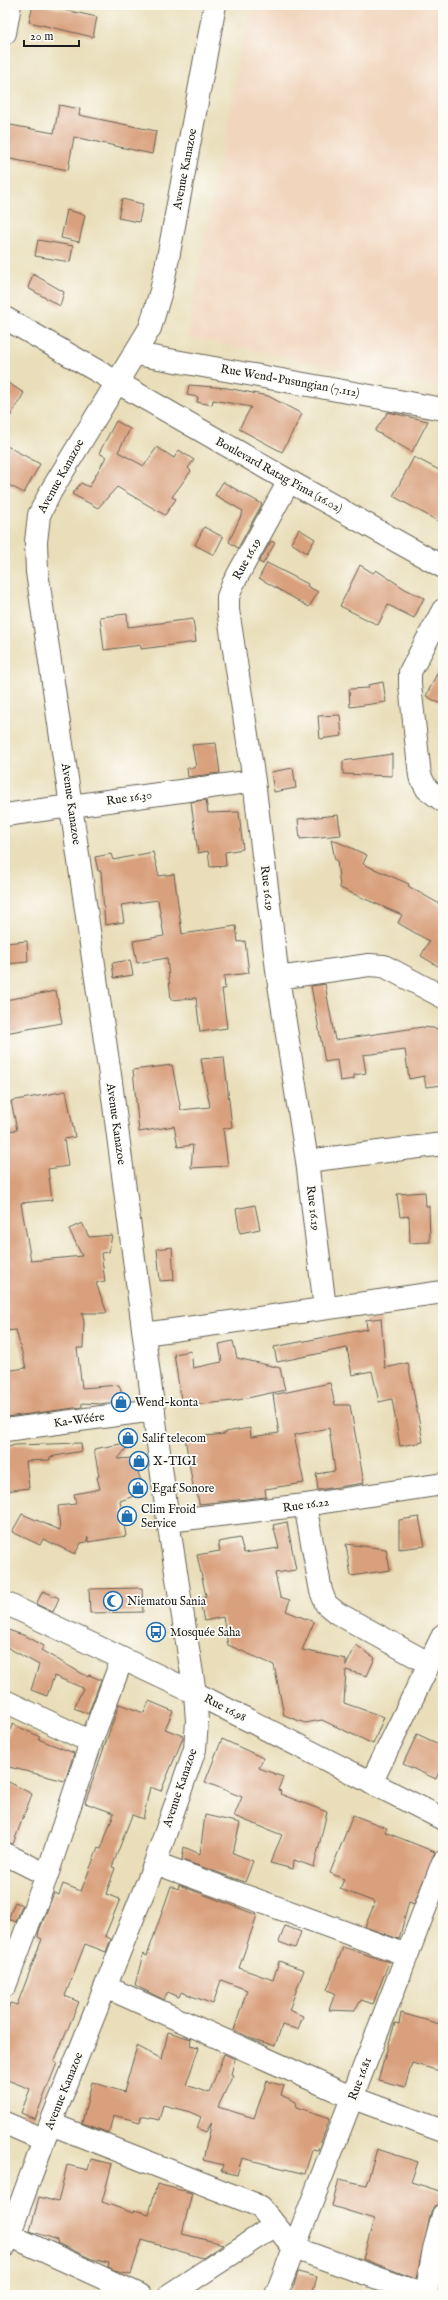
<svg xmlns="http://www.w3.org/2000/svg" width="448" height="2300" viewBox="0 0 448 2300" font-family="'IM FELL English',serif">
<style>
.built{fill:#f1d5bd}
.building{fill:#d9a07d}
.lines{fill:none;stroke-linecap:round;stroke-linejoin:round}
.minor-casing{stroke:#646053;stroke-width:24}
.minor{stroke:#fff;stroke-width:22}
.labels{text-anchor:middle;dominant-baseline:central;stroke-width:3.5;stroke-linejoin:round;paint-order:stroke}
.street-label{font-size:12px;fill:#1c1c1c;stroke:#fdfcf7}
.poi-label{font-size:12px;fill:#1c1c1c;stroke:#fdfcf7;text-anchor:start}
</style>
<rect width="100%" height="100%" fill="#fdfcf7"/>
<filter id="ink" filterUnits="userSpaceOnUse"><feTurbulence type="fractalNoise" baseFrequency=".025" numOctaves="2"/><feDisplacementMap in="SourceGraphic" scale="8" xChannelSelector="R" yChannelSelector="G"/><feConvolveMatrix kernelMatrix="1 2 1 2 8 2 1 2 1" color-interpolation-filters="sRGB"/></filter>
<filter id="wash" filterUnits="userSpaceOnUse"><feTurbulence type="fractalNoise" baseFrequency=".012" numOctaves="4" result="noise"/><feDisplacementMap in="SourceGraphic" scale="16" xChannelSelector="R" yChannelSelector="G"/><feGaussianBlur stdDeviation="0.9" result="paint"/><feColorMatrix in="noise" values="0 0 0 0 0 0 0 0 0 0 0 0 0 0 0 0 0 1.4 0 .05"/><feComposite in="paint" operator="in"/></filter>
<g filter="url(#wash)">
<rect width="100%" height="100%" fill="#e9deb9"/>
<path class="built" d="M250,5H443V389L187,337Z"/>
<g id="blocks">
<path class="building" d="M33,5H42L97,17L93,37L29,22Z
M59,105L80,109L79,115L156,131L152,154L74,137L68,170L5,158V124L54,133Z
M122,199L143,204L139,222L118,218Z
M67,210L85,215L79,242L61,238Z
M38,240L73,246L70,262L35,256Z
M33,274L64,292L60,306L28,288Z
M5,381L24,393L5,425Z
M189,385L227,388L268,396L302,414L282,452L239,429L251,407L213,400L212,405L197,402L198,397L187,395Z
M388,412L428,421L412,452L375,431Z
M116,421L130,429L118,452L144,466L157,447L174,458L179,450L194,460L188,468L191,471L172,497L176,499L165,515L117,487L98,508L72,494L81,483L89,487L106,457L99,453Z
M5,445L40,464L24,493L5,483Z
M414,457L443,472V524L393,496Z
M223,482L262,504L238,548L229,542L243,511L215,495Z
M204,527L223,537L214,555L195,545Z
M299,529L315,539L307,553L291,543Z
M271,541L275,543L263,564L259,562Z
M267,563L308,584L307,586L318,592L309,607L259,578Z
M360,565L373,573L376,570L405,589L424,598L414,618L388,605L378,625L340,606Z
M127,614L128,627L193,619L196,642L141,649V645L104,650L100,617Z
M443,661V705L426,696Z
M383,682L386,702L350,707L349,689L369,688L368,685Z
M340,715L342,736L320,739L318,716Z
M216,743L220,773L188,777L187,768L196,767L192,745Z
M392,754V776L343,774V761Z
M293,768L296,788L274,792L271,772Z
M206,800L208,813L239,812L243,849L225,852L226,866L210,867L208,851L198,853L191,802Z
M338,815L341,835L300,839L298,819Z
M331,839L367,855L363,864L409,884L408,886L443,906V969L421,956L429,941L398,923L402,915L340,888L337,860H335Z
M153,852L159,876L174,874L182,934L236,926L238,942L245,941L249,973L224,976L225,989H222L227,1028L200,1032L196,998L171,1000L167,958L137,963L133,941L164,936L158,900L121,905L124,922L105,925L101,871H98L95,857L111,854L113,860Z
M27,941L28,962L5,964V943Z
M130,960L133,975L114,978L112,963Z
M325,984L335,1040L422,1027L443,1029V1085L426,1087L424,1076L409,1079L405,1050L363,1055L366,1073L354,1075V1079L340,1081L337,1060L325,1062L311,986Z
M56,991L62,1023L5,1033V1000Z
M224,1057L232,1127L223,1129L228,1166L191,1168L193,1145L178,1147L174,1126L139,1132L133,1070L172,1065L181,1110L210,1107L201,1059Z
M66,1091L75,1137L64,1139L68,1166L48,1169L52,1200L21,1203L31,1261L82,1256L69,1229L82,1223L89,1237L112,1235L109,1252L101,1253L105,1281L96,1283L107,1313H82L84,1322L83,1348H77L82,1388L119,1385L122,1394L129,1399L101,1404L82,1403V1407L7,1417L5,1407V1371L26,1368L16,1330L5,1331V1131L17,1130L11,1101Z
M425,1192L426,1206H429L430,1242L410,1243L409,1216L400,1217L397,1194Z
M255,1205L260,1229L240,1233L236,1209Z
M172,1247L174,1280L160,1281L157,1249Z
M381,1318L385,1368L408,1363L423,1442L400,1446L392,1399L379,1402L372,1371L352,1375L347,1348L277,1362L274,1347L367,1329L366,1320Z
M233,1341L237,1358L280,1368L285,1390L233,1401L182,1406L174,1354L191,1351L193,1368L222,1362L219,1344Z
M330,1383L335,1405H350L364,1483L318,1490L316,1474L335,1471L329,1428L294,1435L304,1483L265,1489L266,1497L199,1504L197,1491L194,1492L185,1438L225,1434V1432L250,1428L251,1437L279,1433L273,1395Z
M131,1442L118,1459L133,1458L145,1492L120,1501L126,1536L88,1542V1537L86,1542L81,1543L75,1554L43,1539L40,1545L12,1532L22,1514L60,1530L58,1506L76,1504L74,1494L100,1489L97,1477L99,1476L94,1449Z
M81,1443L82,1451L50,1457V1460L26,1461L29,1488L5,1491V1448L15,1445Z
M419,1517L425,1546L399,1549V1520Z
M287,1522L296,1570L275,1573L280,1597L290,1600L286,1611L314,1622L302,1650L346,1659V1666L356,1645L375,1658L367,1676L346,1670L344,1703L384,1717L373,1744L322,1720L305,1723L284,1715L274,1665L228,1645L223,1617L204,1621L199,1597L206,1596L197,1555L220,1551L218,1542L240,1538L244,1553L279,1548L273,1525Z
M346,1544L386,1549L390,1570L351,1576Z
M142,1588L143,1612L90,1613L89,1589Z
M43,1591L59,1598L53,1612L36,1604Z
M5,1629L26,1636L44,1646L41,1650L88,1677L89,1675L101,1680L88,1714L74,1708L83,1688L54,1676L47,1696L31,1690L39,1665L5,1646Z
M149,1701L173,1711L165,1729L183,1736V1738L161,1791L150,1787L143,1819L132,1815L112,1867L115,1868L106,1894L120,1899L105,1936L111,1939L106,1952L85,1944L65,1996L79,2002L54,2062L57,2063L35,2119L21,2113L30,2089L5,2079V2017L10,2003L17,2005L42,1939L38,1937L39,1931L54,1893L59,1895L63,1884L81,1891L98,1848L101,1849L114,1813L85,1803L119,1704L144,1713Z
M13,1724L40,1737L38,1739L74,1753L65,1781L5,1766V1740Z
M417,1734L443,1746V1764L436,1779L403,1764Z
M222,1739L263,1758L259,1768L283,1777L278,1790L281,1791L280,1794L327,1812L314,1867L294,1860L293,1869L270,1863L282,1835L234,1816L242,1797L205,1782Z
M5,1780L32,1794L13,1844L5,1842Z
M205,1815L240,1823L233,1853L253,1861L245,1882L182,1860L184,1847L200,1854Z
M353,1815L387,1828L385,1832L435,1852L414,1904L409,1902L399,1939L365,1927L375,1902L340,1889L344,1879L330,1873Z
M179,1885L257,1915L239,1968L273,1980L279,1961L304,1970L289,2010L303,2016L298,2029L282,2025L275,2046L253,2039L234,2030L247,1990L221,1980L213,2004L181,1992L179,1997L168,1992L164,2000L135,1985L143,1954L147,1956L171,1886L178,1889Z
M15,1902L22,1905L16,1922L8,1919Z
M285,1926L301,1932L295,1948L279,1942Z
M343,1947L389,1962L373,2004L361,2000L354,2011L329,2010L335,1993L327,1990Z
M401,2013L443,2025V2072L412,2063L405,2087L378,2080L395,2023L399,2024Z
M168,2032L191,2039L190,2045L199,2047L186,2085L209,2093L224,2054L235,2059L231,2074L233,2075L218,2107L254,2118L267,2081L284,2086L281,2095L296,2102L297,2107L330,2118L318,2150L312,2149L305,2174L242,2158L237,2175L221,2171L223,2165L203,2160L212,2122L206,2132L197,2128L201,2117L190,2112L163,2105L159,2120L141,2116L140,2122L113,2115L109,2133L82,2123L92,2082L124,2092L137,2046L162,2059Z
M377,2149L418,2162L411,2182L443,2192V2203L434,2206L431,2212L416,2279L363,2259L374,2219L332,2206L339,2179L366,2185Z
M91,2159L112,2164L102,2202L133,2213L134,2210L149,2214L157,2184L192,2193L182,2234L223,2244L203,2258L142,2240L131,2274L114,2270L108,2267L109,2263L92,2259L57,2243L58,2240L30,2231L39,2197L58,2202L67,2165L88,2170Z
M298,2272L317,2277L312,2295H291Z"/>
</g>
</g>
<g filter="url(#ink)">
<use href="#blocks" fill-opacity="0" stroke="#646053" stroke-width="1"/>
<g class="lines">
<defs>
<path id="minor" d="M5,33L10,5
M5,318L289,481L443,567
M136,354L443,409
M289,481L233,584L228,597V610L254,781L278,978L307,1161L325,1308
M443,610L410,672V685L420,776L427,789L443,801
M5,815L254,781
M278,978L369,965L384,966L443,997
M307,1161L443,1144
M144,1334L443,1292
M5,1430L154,1410
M305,1505L321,1591L326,1604L337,1613L428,1663
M168,1521L305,1505L443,1484
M5,1603L195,1693L443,1819
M5,1701L91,1742
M371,1783L443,1635
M5,1854L47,1875
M155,1863L407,1955
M5,1986L47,1875L91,1742L122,1659
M106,1987L353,2098L443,2131
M5,2123L44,2140
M51,2124L252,2203L261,2208L294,2248L425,2295
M9,2235L140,2295
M5,2246L44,2140L155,1863L195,1749L197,1721L195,1693L168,1521L111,1082L37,572L36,542L39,515L51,491L150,328L161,291L168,258L215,5
M169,2295L274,2226
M276,2295L443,1862
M426,2295L434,2249L443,2215"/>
</defs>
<use href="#minor" class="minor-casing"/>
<use href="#minor" class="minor"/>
</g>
</g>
<defs>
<symbol id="shop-ring" viewBox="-11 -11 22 22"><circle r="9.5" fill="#fdfcf7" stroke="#1f6fb2" stroke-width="1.5"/><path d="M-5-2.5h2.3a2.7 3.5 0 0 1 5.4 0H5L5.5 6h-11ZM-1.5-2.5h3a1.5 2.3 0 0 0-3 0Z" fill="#1f6fb2"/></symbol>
<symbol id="mosque-ring" viewBox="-11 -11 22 22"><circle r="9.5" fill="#fdfcf7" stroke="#1f6fb2" stroke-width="1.5"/><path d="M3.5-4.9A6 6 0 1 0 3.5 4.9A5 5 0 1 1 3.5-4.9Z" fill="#1f6fb2"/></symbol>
<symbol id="bus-ring" viewBox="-11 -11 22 22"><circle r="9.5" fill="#fdfcf7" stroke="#1f6fb2" stroke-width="1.5"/><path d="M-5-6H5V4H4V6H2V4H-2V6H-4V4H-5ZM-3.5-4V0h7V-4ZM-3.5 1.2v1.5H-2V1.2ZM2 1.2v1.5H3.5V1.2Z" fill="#1f6fb2"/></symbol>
</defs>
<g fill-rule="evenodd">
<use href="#shop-ring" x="110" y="1391" width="22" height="22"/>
<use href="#shop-ring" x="117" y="1427" width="22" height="22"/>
<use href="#shop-ring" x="128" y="1450" width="22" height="22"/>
<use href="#shop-ring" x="127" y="1477" width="22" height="22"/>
<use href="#shop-ring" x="116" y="1505" width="22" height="22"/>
<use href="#mosque-ring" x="102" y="1590" width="22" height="22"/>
<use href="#bus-ring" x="145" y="1621" width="22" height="22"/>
</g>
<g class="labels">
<g class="street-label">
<text transform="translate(185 169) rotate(-79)">Avenue Kanazoe</text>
<text transform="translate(290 381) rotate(10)">Rue Wend-Pusungian (7.112)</text>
<text transform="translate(279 475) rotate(29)">Boulevard Ratag Pima (16.02)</text>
<text transform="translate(61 476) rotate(-61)">Avenue Kanazoe</text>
<text transform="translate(247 559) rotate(-61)">Rue 16.19</text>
<text transform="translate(129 798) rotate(-8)">Rue 16.30</text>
<text transform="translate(71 804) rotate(82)">Avenue Kanazoe</text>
<text transform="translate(267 888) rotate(83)">Rue 16.19</text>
<text transform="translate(116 1124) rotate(82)">Avenue Kanazoe</text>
<text transform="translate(313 1208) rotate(83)">Rue 16.19</text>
<text transform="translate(79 1420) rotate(-8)">Ka-Wéére</text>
<text transform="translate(306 1505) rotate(-8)">Rue 16.22</text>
<text transform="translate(225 1708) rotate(27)">Rue 16.98</text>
<text transform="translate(180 1788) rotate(-71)">Avenue Kanazoe</text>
<text transform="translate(360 2079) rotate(-69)">Rue 16.81</text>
<text transform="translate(64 2091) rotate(-68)">Avenue Kanazoe</text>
</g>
<g class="poi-label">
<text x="135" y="1402">Wend-konta</text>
<text x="142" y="1438">Salif telecom</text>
<text x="153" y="1461">X-TIGI</text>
<text x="152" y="1488">Egaf Sonore</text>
<text x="141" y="1509">Clim Froid<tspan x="141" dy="14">Service</tspan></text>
<text x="127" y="1601">Niematou Sania</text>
<text x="170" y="1632">Mosquée Saha</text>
</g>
</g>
<rect width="448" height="2300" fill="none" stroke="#fdfcf7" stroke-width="20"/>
<path d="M24 40v6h55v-6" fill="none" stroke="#1c1c1c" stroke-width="2"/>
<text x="30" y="40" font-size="12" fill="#1c1c1c" stroke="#fdfcf7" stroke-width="3" paint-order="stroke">20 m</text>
</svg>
